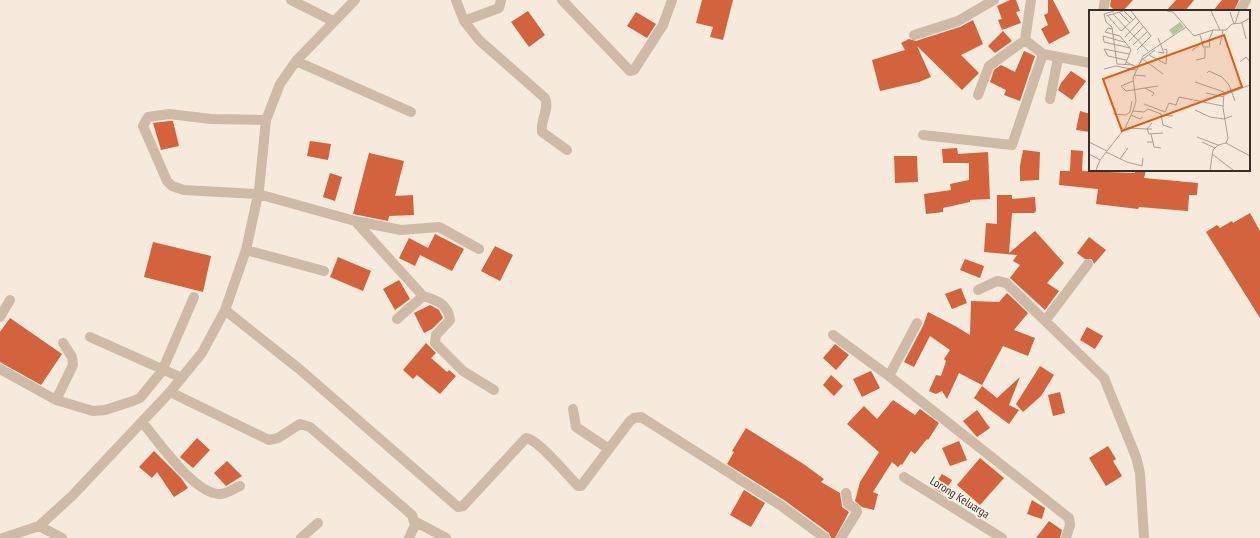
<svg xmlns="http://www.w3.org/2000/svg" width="1260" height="538" viewBox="0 0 1260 538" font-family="'PT Sans Narrow',sans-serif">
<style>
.building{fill:#d2633d}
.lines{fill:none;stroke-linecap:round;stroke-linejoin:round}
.minor{stroke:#cfb9a7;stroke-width:10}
.labels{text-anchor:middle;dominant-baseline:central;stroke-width:3.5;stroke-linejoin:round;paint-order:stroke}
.street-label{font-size:12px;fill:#3a2e28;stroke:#fcf4ea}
.inset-road{fill:none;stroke:#aa9f94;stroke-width:1}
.view{fill:#e8590c;fill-opacity:0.15;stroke:#e8590c;stroke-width:2}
.inset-edge{fill:none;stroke:#3a2e28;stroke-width:2}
</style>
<rect width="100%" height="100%" fill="#f5eadc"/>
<path class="building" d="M702,0H733L723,40L710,37L713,27L696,23Z
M1010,0H1016L1020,11L1016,12L1021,23L1002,30L998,20L1002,19L997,6Z
M1048,0H1053L1070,33L1049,44L1041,29L1048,25L1044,15L1048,13Z
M1111,0H1133L1123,11H1115L1110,6Z
M1176,0H1194L1185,11H1166Z
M1222,0H1239L1234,11H1213Z
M528,11L545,35L529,47L511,22Z
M636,12L656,24L647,38L627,26Z
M973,20L983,44L961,55L979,73L962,90L917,46L931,77L919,82L880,91L872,60L905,50L901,43L909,39L916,41L960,27Z
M1003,31L1012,41L995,53L988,46Z
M1024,51L1035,56L1020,101L1004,95L1006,90L990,82L994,70L1001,65L1015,72Z
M1071,71L1086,81L1072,100L1058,90L1061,83Z
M1080,111L1090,114V132L1076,130Z
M169,121H173L179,146L161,150L153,123Z
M310,141L331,144L328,160L307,156Z
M957,148L958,154L988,152L990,199L970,200V202L943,208V212L926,214L924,194L951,190L950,184L969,180V163H943L942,149Z
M1023,150L1040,152L1039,180L1020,181V166Z
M1071,150L1083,151L1082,171L1135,173V170H1146L1144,178L1198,183L1197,195H1189L1188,211L1139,207L1138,209L1096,204L1098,189L1059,185L1060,171H1070Z
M369,153L404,161L395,196L413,195L414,215L389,216L388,221L353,214Z
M894,156H917L918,182L895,183Z
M330,173L342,177L335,201L323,197Z
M997,195H1012V199L1035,197L1036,211L1034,213H1012L1009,253L1035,231L1064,263L1047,283L1059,291L1045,310L1010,278L1020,265L1013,261L1017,255L984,252L986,223L997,224Z
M1250,213L1260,231V318L1206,232L1217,225L1220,228L1232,221L1233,223Z
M435,234L464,249L452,271L420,255L415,266L399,258L409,238L428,248Z
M1089,237L1106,250L1094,264L1092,259H1085L1077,253Z
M153,242L211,256L203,292L144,277Z
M495,246L513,255L500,281L481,271Z
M338,257L371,271L363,291L330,277Z
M965,259L984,266L980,278L960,270Z
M399,280L410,299L395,310L383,289Z
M961,288L967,303L952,309L945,294Z
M1007,293L1028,313L1014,330L1035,338L1028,356L1003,346L982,385L959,373L947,399L942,391L936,394L929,391L936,375L941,376L946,361L944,359L950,350L930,336L914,367L904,362L923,326L928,312L955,326L970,335L971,301L999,302Z
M430,305L439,310L443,318L432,329L424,333L414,313Z
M10,318L62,354L41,385L0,362V332Z
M1087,327L1103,336L1095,349L1080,340Z
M426,343L436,353L431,358L447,372L449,370L456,376L440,394L417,375L413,379L403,370Z
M835,344L849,355L836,370L823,358Z
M1040,366L1054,375L1041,396L1023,412L1016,404Z
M871,371L880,388L862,397L853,379Z
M831,375L843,386L834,396L823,385Z
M1020,377L1009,405L1019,410L1009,424L974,398L982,386L997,398Z
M1060,392L1065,413L1053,416L1048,395Z
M893,400L915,415L920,409L939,423L928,440L927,439L915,454L911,451L902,465L901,464L898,467L892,462L873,492L878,494L874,510L862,507L855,501L860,482L879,452L847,424L864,406L877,419Z
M977,410L990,428L977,437L963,421Z
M746,428L805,465L824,479L821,482L840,493L842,507L849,512L835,538H831L829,533L784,500L727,464L734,452L732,451Z
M197,438L210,450L193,468L180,457Z
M959,441L967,460L950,466L942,448Z
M1108,446L1116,459L1113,461L1122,476L1106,486L1089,458Z
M154,451L181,478L188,488L174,497L157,472L152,478L139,467Z
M980,458L1004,478L980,505L957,485Z
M227,461L242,476L226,486L214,473Z
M942,474L952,480L943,494L933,488Z
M744,490L765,503L751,527L730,515Z
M1032,500L1045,508L1042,519L1027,514Z
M1049,521L1062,530L1060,538H1036Z"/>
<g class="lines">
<path class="minor" d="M291,0L333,21
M456,0L464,21L479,40L545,98C550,109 540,120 542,132L567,150
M562,0L630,71L634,70L663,25L672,0
M1031,0L1025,40L1043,54L1090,63
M1103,11L1105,0
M1240,11L1246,0
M464,21L499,8L501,0
M914,35L958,21L994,0
M296,61L411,112
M978,95L989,66L1025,40
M1050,99L1058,58
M266,120L211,119L169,114L148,117L143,126L167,181L172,186L184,190L258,194L355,221L401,230L439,227L479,249
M923,135L1012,145L1043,54
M355,221L423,296L397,319
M246,250L324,271
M978,290L997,281L1006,283L1104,378L1136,457L1140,473L1144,538
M423,296C437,300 448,304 450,320L436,335L435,343L463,371L494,390
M225,310L298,368
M0,317L10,300
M1045,321L1088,264
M833,335L889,376L1069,518L1070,525L1066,538
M90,337L182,378
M297,367L458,507L463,506L526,438C538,439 569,477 578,486H581L630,421L634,418L641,417L780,505L825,538
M0,369L56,400L93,411L105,410L133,401L140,398L162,371L194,297
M889,376L917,323
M170,392L269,440L278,438L300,424L310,427L412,515L415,525L409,538
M56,400L73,365L72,357L63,343
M573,409L576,427L609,449
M142,422C158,441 195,495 220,494C227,494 234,489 240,486
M904,477L1002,538
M414,521L446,538
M39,526L62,538
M3,538L39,526L72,496L170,392L202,353L225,310L246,250L259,190L266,120L280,84L296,61L355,0
M301,538L318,523
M841,538L857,512L856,509L848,504L846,493"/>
</g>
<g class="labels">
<g class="street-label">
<text transform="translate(960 497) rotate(32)">Lorong Keluarga</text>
</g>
</g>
<g transform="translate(1089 10)">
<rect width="161" height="161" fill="#f5eadc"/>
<path d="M91,12L95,17L84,25L80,20Z" fill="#b7c69a"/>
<path class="inset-road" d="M25,1L15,4L17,12L23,17L28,54L44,55M35,1L44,10M42,1L62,26L48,40M78,1L84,2L97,17M122,1L131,20M30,2L41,13M141,2L145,14M24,4L59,41M18,5L32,21L47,7M17,6L34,1M153,13L157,29M146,14L150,1M23,19L19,18L16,22L31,26L41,38L15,32L14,26L35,32M36,27L50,12M40,31L54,17M116,31L113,32L114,37H121L120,30L124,20M44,35L58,22M131,35L134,20M103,41L113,32L111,25M69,42L75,43L69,28M60,45L77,54L78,40L75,39M54,49L66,40M37,50L19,46L15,39L40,44M107,50L116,48V38M37,52L48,57M151,52L157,47L161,52M51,53L54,49L74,64M36,55L42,40L41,38M15,59L27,56L47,60M118,63L120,61L133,67L140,75L146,91M45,65L57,66M44,71L32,76L37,81L69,76M106,72L135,82L134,98L139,128L137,133L129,135L124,140L121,160M56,78L65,83L63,86M117,83L135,87M135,85L161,75M55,94L76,102L80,93L87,95L90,87L134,96M26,98L25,104L37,105L41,102L43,91M106,100L121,107L135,109L143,106M44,101L55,102L59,99L72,104L74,115L83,118M42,105L51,109L54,107M72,105L84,106M37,118L58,119L63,113M63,119H58L60,124L74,123M108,127L129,135M0,132L18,141M58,132H64L62,124M64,132L65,137L72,138M113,132L126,138M137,133L161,146M17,142L38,152L53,156L54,148M0,144L11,150M123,144L144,160M31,149L39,138M7,160L11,150L36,118L44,101L47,91L44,68L54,46L97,17L105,26L124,20H137L143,14L152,13L161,8"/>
<path class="view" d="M135,25L153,77L33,121L14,69Z"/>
<rect width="161" height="161" class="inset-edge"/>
</g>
</svg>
